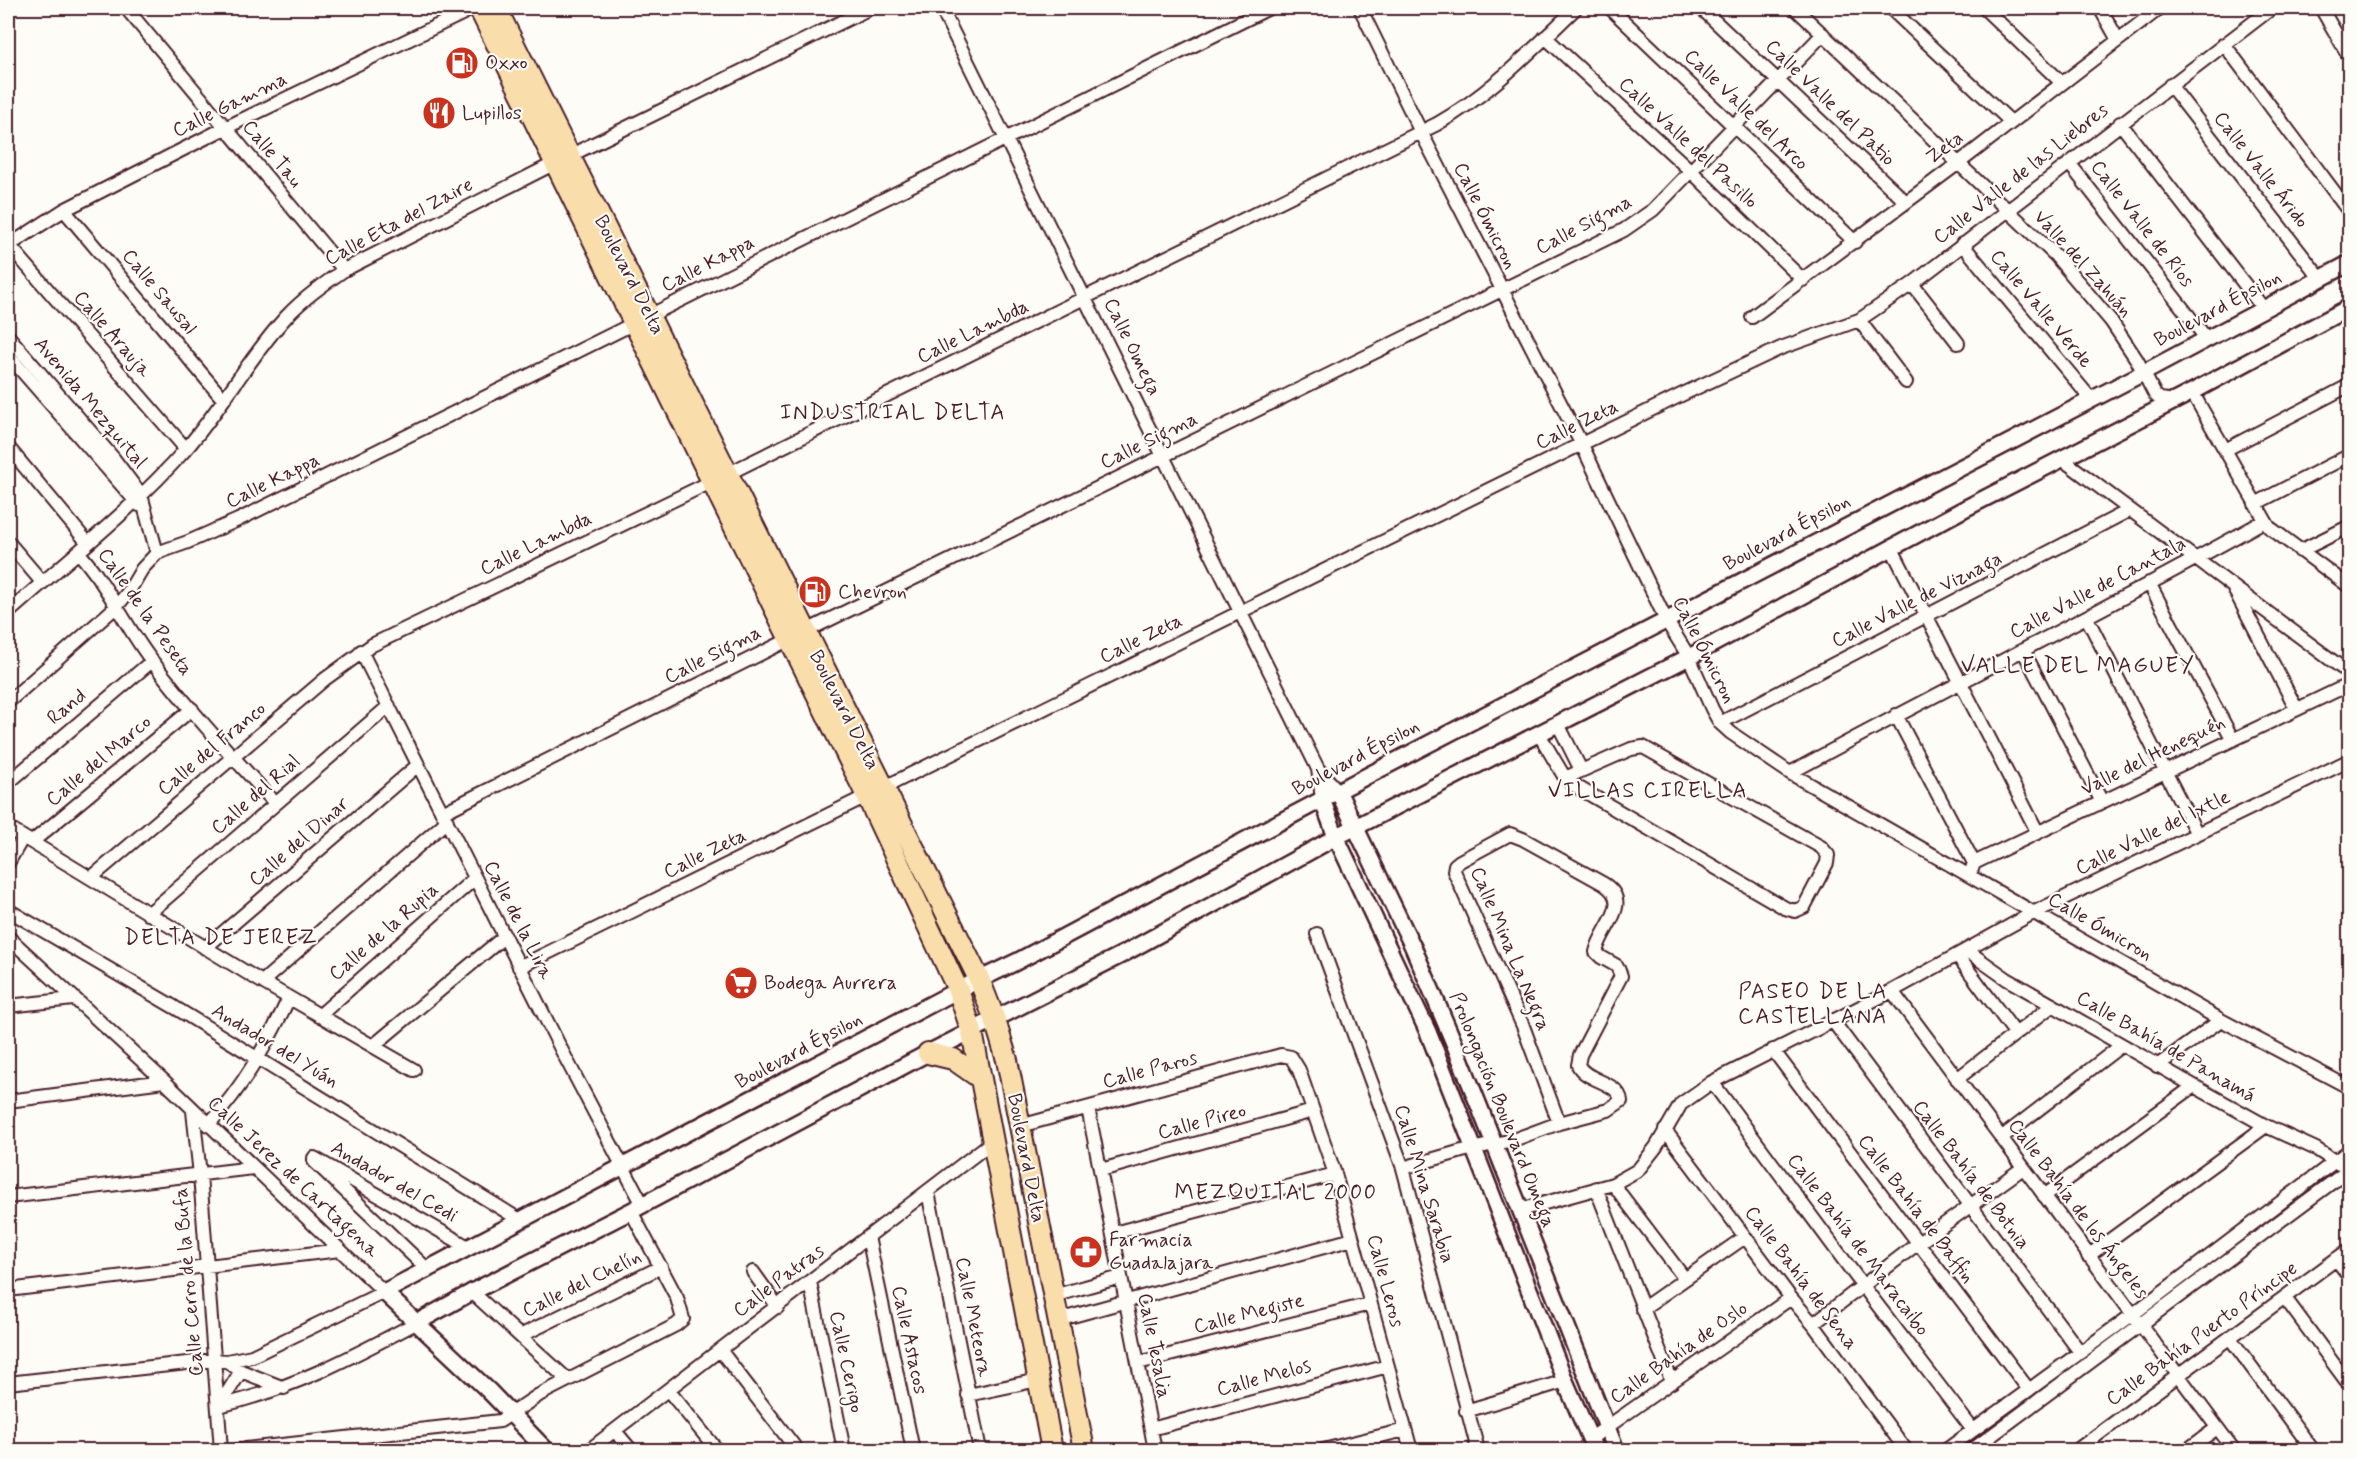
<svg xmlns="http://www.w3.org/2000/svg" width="2357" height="1458" viewBox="0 0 2357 1458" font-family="Mynerve,sans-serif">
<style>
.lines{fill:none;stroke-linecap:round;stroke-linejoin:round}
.minor-casing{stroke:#4a1f2b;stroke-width:16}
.tertiary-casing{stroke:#4a1f2b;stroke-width:20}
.primary-casing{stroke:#4a1f2b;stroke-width:24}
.minor{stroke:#fdfcf7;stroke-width:12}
.tertiary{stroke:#fdfcf7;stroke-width:15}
.primary{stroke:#f9deab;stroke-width:20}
.labels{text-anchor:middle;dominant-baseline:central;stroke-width:4.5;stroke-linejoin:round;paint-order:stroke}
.poi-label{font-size:20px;fill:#4a1f2b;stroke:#fdfcf7;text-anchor:start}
.street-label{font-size:20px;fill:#4a1f2b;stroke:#fdfcf7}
.quarter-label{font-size:22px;letter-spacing:1.5px;fill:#4a1f2b;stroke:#fdfcf7}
</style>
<rect width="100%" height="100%" fill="#fdfcf7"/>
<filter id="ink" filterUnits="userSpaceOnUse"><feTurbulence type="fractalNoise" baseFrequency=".0167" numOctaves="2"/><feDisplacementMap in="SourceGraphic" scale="12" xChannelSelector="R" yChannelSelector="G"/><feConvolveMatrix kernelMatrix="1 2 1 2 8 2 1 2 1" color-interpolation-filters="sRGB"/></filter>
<g filter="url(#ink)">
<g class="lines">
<defs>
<path id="minor" d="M126,8L344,270
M941,8L1318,769L1338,791
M1360,8L1421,132L1582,445L1666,620L1689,657L1712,709L1720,723L1731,733L1790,773L2221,1020L2350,1088
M1610,8L1855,242
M1701,8L1906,202
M1795,8L2056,256L2111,321L2137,360L2155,395L2160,399L2175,401
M1890,8L2011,122
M1984,8L2062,83
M2100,8L2118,40
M2321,8L2350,58
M1545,37L1691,171L1803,280
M2224,44L2350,213
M2170,85L2320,278
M2120,123L2263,308
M2069,163L2206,338
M64,210L223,399
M1962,244L2091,399
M9,245L186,449
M8,246L64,210L225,128L474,8
M1912,284L1958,343
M1752,317L1960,162L2160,8
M1859,320L1906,382
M8,336L114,459L141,495L157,553
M8,355L139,505
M2192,392L2269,527L2350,587
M8,447L87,542
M2225,450L2350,385
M2062,459L2350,674
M2255,504L2350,455
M8,542L42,582
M1892,549L2038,833
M2300,551L2350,526
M78,552C108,585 125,626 152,661C190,711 233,757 275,803
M2149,583L2233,740
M2234,589L2296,708
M8,613C67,560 132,510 185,450C222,408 249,357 287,316C304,298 324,284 344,270L569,156L870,8
M2087,618L2197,834
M2023,650L2102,802
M361,651L562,1051L643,1205
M8,702L117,606L129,591L142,569L157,553L188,542L238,520L1269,8
M1896,715L1974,863L1972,869
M1720,723L2130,510
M1558,724L1581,770
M1539,734L1565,778L1572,784L1785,908L1795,911L1804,907L1827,863L1828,855L1821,847L1643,747L1631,749L1565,778
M1318,769L1322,799
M1790,773C1947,687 2108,609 2264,521
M8,783L152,661
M442,813L790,639L1624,230L1653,210L1823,34
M8,828L262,982L414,1070
M32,842L192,709
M8,863L23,837
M1974,863L2350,684
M91,878L325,679L372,645L713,481L1437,124C1489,95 1533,49 1576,8
M8,910L174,1007L520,1220
M148,914L389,706
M1317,934L1403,1168L1478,1450
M8,937L164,1081L384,1292L252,1356L227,1361L214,1360L8,1383
M205,948L418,765
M1966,950L2007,979L2194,1086L2266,1126L2316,1149L2339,1164
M1957,955L2015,1033
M519,967L1681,395L1781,348L1859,320L1912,284L2272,8
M262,982L447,821
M1892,991L2234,1450
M8,1006L73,999
M319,1016L475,878
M1832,1020L2080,1352
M373,1046L505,936
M1773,1050L2029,1390
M2157,1066L2221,1020
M1957,1079L2053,1005
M1712,1082L1863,1286L1973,1430
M8,1101L164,1081
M1088,1108L1155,1450
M193,1111L200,1175L221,1450
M208,1125C244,1086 266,1046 289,998
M1020,1126L1281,1055L1291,1057L1299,1070L1335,1174L1411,1450
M1665,1130L1791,1298L1813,1324L1906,1450
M2001,1138L2122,1045
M1403,1168L1462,1151L1513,1140L1559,1123L1608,1110L1621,1101C1619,1081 1586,1082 1578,1065L1580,1055L1621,976L1617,966L1601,957L1596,952C1601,927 1634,904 1604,884L1523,839L1510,834L1460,861L1455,865L1454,871L1523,1026L1559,1123
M1101,1170L1313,1111
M1613,1184L1685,1279
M1596,1188L1672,1382
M928,1192L980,1450
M2044,1196L2194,1086
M8,1197L253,1168
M1520,1210L1613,1184L1638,1170L1656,1147L1681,1104L1712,1082L1892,991L2035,912L2350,760
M1114,1233L1335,1174
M868,1237L913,1450
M2088,1256L2266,1126
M2336,1259L2350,1277
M427,1269L317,1164L314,1161V1158L468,1247
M753,1272L778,1307
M810,1282L844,1450
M8,1290L340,1250
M472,1292L568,1380
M1053,1296L1121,1277
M2285,1298L2350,1386
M1642,1309L1745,1237
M1058,1320L1353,1239
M1813,1324L1917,1244L2023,1168
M520,1336L661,1267
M2230,1338L2313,1450
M720,1350L797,1450
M227,1361L241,1371L284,1388
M1138,1363L1370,1304
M668,1390L717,1450
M968,1395L1038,1380
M219,1406C290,1390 352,1357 416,1323
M219,1406L241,1371
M1466,1411L1565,1381
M1151,1429L1388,1366
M615,1431L631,1450
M1590,1439L1791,1298
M237,1450L500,1421L539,1395L676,1325L683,1319L677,1298L631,1211
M589,1450L993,1141
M1323,1450L1405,1430
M1946,1450L2132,1315L2350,1150
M1972,1450L2350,1169
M2077,1450L2350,1249
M2187,1450L2217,1428"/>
<path id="tertiary" d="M1338,791L1413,947L1454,1043L1616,1450
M1322,799L1336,837L1428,1032L1565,1381L1595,1450
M416,1323L472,1292L631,1211L928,1053L1123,954L1336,837L1689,657L1964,509L2192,392L2350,307
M546,1450L489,1391L384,1292L958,990L1016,962L1338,791L2143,373L2350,263"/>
<path id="primary" d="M479,8L867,796L958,990L972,1032L1052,1450
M496,8L979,979L995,1020L1007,1060L1084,1450
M928,1053L953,1059L980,1078"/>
</defs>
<use href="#minor" class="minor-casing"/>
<use href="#tertiary" class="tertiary-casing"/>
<use href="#primary" class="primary-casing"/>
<use href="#minor" class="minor"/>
<use href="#tertiary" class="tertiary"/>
<use href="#primary" class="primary"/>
</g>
</g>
<defs>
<symbol id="fuel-disc" viewBox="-11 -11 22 22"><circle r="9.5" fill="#c8321e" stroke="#fdfcf7"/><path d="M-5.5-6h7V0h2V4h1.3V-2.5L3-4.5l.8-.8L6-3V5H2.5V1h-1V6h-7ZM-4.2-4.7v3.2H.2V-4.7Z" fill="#fff"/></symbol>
<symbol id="restaurant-disc" viewBox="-11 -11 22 22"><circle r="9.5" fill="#c8321e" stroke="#fdfcf7"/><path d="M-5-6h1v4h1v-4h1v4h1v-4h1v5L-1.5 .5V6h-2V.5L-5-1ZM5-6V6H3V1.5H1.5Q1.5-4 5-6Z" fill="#fff"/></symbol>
<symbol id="supermarket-disc" viewBox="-11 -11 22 22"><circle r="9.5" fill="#c8321e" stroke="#fdfcf7"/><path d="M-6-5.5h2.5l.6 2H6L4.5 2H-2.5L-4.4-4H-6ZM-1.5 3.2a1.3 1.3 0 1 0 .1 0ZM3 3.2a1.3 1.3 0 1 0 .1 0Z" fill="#fff"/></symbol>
<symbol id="pharmacy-disc" viewBox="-11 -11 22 22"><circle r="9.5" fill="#c8321e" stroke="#fdfcf7"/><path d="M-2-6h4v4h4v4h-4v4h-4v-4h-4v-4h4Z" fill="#fff"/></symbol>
</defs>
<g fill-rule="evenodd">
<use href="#fuel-disc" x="443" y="44" width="38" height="38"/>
<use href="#restaurant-disc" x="420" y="94" width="38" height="38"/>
<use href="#fuel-disc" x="796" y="573" width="38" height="38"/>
<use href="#supermarket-disc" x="722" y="964" width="38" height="38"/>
<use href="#pharmacy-disc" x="1067" y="1233" width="38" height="38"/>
</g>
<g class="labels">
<g class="poi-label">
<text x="485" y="63">Oxxo</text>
<text x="462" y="113">Lupillos</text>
<text x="838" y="592">Chevron</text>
<text x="764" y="983">Bodega Aurrera</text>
<text x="1109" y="1240">Farmacia<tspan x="1109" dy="23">Guadalajara</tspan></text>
</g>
<g class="street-label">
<text transform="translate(1830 103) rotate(44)">Calle Valle del Patio</text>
<text transform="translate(230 105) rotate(-26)">Calle Gamma</text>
<text transform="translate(1746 110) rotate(44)">Calle Valle del Arco</text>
<text transform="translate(1688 143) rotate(43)">Calle Valle del Pasillo</text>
<text transform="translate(1945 148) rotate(-37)">Zeta</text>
<text transform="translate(272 154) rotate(50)">Calle Tau</text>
<text transform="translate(2261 170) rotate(52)">Calle Valle Árido</text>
<text transform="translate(2021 174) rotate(-38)">Calle Valle de las Liebres</text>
<text transform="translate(1485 216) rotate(63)">Calle Ómicron</text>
<text transform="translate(399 222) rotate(-28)">Calle Eta del Zaire</text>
<text transform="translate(2142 224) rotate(52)">Calle Valle de Ríos</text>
<text transform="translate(1584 225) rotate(-28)">Calle Sigma</text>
<text transform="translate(708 264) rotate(-27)">Calle Kappa</text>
<text transform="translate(2083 264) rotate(48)">Valle del Zahuán</text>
<text transform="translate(629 275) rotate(63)">Boulevard Delta</text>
<text transform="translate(159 292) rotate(50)">Calle Sausal</text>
<text transform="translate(2041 309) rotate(50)">Calle Valle Verde</text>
<text transform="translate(2218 309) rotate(-28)">Boulevard Épsilon</text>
<text transform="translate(973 332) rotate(-26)">Calle Lambda</text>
<text transform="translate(112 334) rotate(49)">Calle Arauja</text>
<text transform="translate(1132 347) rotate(64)">Calle Omega</text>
<text transform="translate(90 403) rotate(50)">Avenida Mezquital</text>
<text transform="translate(1577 425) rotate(-26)">Calle Zeta</text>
<text transform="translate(1149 441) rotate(-26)">Calle Sigma</text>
<text transform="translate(273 481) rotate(-26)">Calle Kappa</text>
<text transform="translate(1787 533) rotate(-28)">Boulevard Épsilon</text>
<text transform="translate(536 544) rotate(-26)">Calle Lambda</text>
<text transform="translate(2098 588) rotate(-28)">Calle Valle de Cantala</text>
<text transform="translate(1917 600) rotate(-27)">Calle Valle de Viznaga</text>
<text transform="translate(145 612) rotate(55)">Calle de la Peseta</text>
<text transform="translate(1141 639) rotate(-26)">Calle Zeta</text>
<text transform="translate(1704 650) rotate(63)">Calle Ómicron</text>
<text transform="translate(713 655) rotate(-27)">Calle Sigma</text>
<text transform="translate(67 707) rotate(-40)">Rand</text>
<text transform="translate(844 710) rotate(63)">Boulevard Delta</text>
<text transform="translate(212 749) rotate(-40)">Calle del Franco</text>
<text transform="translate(2153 756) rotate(-26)">Valle del Henequén</text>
<text transform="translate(1356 758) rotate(-28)">Boulevard Épsilon</text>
<text transform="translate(99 761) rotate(-40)">Calle del Marco</text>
<text transform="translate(256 795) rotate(-41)">Calle del Rial</text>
<text transform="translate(2153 833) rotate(-26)">Calle Valle del Ixtle</text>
<text transform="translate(299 842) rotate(-41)">Calle del Dinar</text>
<text transform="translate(705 854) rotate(-26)">Calle Zeta</text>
<text transform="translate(518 920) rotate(63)">Calle de la Lira</text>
<text transform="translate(2100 927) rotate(30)">Calle Ómicron</text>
<text transform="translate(384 932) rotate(-41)">Calle de la Rupia</text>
<text transform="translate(1510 949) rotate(67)">Calle Mina La Negra</text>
<text transform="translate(275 1046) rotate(31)">Andador del Yuán</text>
<text transform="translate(2166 1047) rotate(30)">Calle Bahía de Panamá</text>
<text transform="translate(799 1051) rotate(-28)">Boulevard Épsilon</text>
<text transform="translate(1150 1070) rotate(-15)">Calle Paros</text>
<text transform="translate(1502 1110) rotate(68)">Prolongación Boulevard Omega</text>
<text transform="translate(1202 1122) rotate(-15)">Calle Pireo</text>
<text transform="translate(1026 1158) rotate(79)">Boulevard Delta</text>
<text transform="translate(1971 1175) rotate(53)">Calle Bahía de Botnia</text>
<text transform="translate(293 1177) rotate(43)">Calle Jerez de Cartagena</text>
<text transform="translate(394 1182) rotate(30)">Andador del Cedi</text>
<text transform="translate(1424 1184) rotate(73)">Calle Mina Sarabia</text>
<text transform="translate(1916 1209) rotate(53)">Calle Bahía de Baffin</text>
<text transform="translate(2078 1209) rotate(53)">Calle Bahía de los Ángeles</text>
<text transform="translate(1858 1245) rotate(53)">Calle Bahía de Maracaibo</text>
<text transform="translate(1801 1278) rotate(53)">Calle Bahía de Sena</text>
<text transform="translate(779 1281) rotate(-37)">Calle Patras</text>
<text transform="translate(1385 1281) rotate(75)">Calle Leros</text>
<text transform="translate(189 1282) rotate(-95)">Calle Cerro de la Bufa</text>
<text transform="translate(582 1284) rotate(-26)">Calle del Chelín</text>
<text transform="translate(1249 1314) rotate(-14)">Calle Megiste</text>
<text transform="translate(973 1317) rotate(79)">Calle Meteora</text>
<text transform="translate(2202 1334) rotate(-36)">Calle Bahía Puerto Príncipe</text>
<text transform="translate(909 1340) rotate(78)">Calle Astacos</text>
<text transform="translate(1154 1346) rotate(79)">Calle Tesalia</text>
<text transform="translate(1679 1353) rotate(-35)">Calle Bahía de Oslo</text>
<text transform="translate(846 1362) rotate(78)">Calle Cerigo</text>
<text transform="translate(1264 1378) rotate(-15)">Calle Melos</text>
</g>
<g class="quarter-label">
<text x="893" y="413">INDUSTRIAL DELTA</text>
<text x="2078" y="666">VALLE DEL MAGUEY</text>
<text x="1648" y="791">VILLAS CIRELLA</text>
<text x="221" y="938">DELTA DE JEREZ</text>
<text x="1813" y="992">PASEO DE LA<tspan x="1813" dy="25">CASTELLANA</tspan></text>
<text x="1276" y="1193">MEZQUITAL 2000</text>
</g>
</g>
<rect width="2357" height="1458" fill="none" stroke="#fdfcf7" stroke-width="30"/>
<rect x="15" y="15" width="2327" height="1428" fill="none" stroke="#4a1f2b" stroke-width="2" filter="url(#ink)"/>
</svg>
